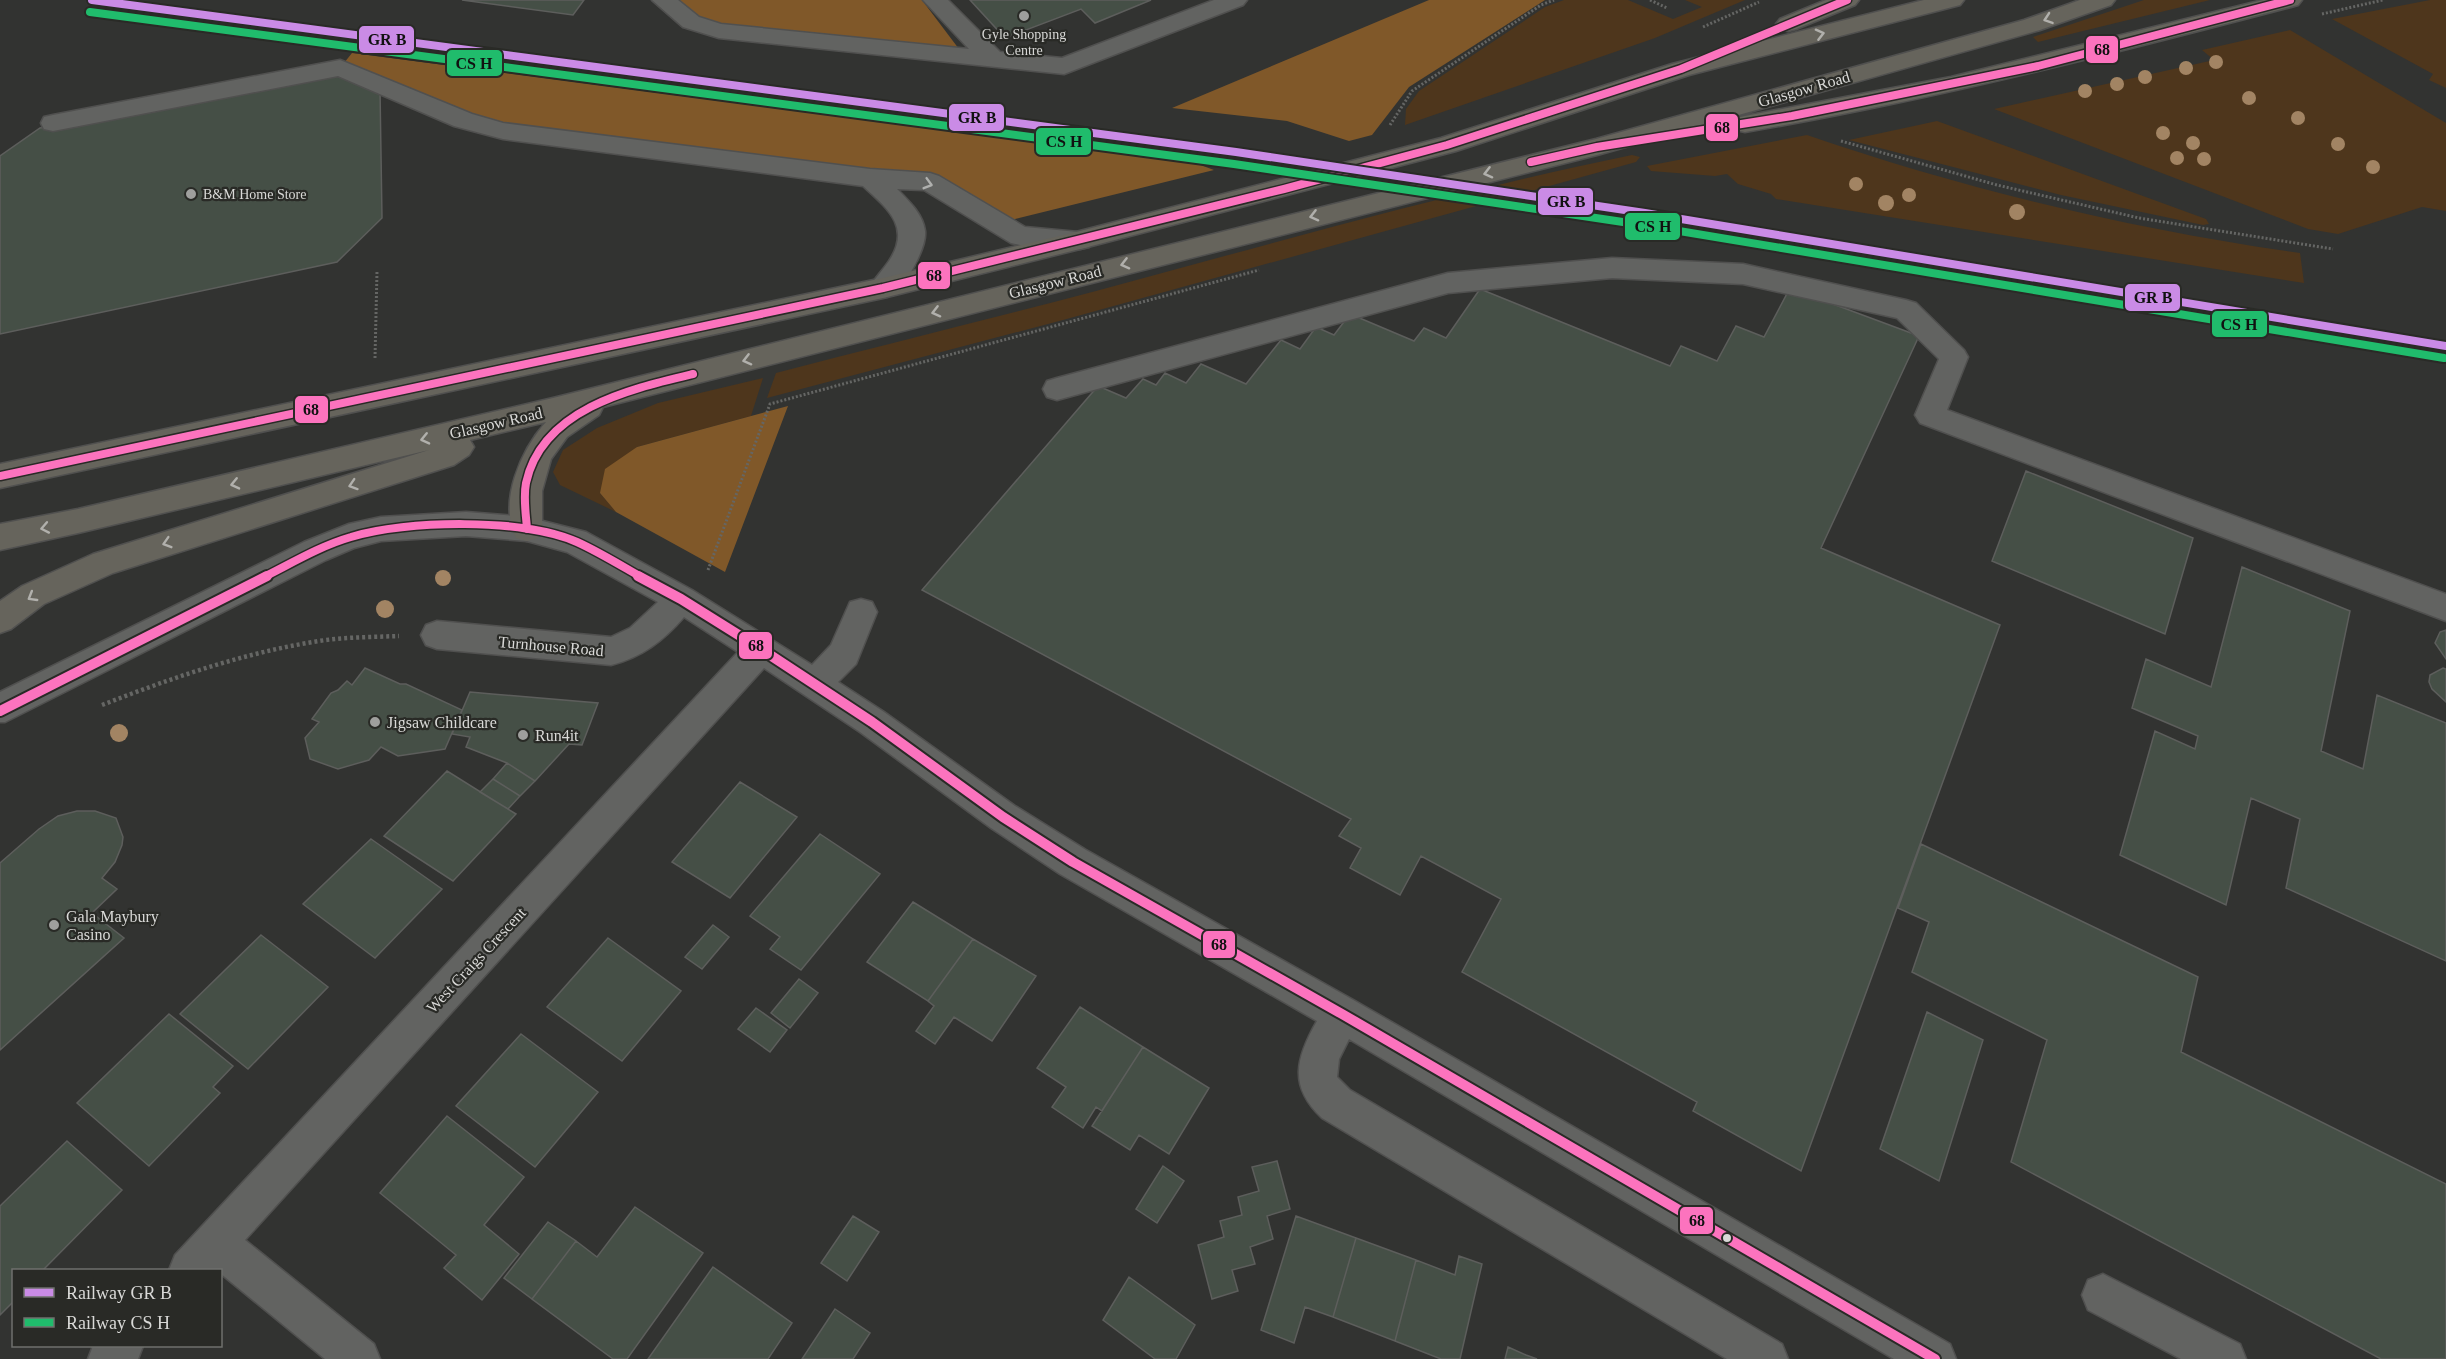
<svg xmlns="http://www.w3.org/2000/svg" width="2446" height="1359" viewBox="0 0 2446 1359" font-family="'Times New Roman',serif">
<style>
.green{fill:#4e361c}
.forest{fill:#805829}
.building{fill:#454f46;stroke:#5d5e5c;stroke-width:1.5}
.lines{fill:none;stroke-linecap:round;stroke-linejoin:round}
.minor-casing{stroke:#50504f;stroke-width:3}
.major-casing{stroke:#50504f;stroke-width:3}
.path-far1{stroke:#656664;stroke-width:3;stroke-dasharray:2 2;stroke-linecap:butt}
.path{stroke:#656664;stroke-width:4.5;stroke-dasharray:3 3;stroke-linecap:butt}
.minor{fill:#626361;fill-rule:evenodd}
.major{fill:#66645c;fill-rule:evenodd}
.bus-1-far1-casing{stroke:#292a26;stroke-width:11}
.bus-1-casing{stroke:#292a26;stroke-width:14}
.bus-1-far1{stroke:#fc73be;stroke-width:8}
.bus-1{stroke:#fc73be;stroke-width:10}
.rail-1-casing{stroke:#292a26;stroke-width:12}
.rail-2-casing{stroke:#292a26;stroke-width:12}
.rail-1{stroke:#ca8be6;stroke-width:8}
.rail-2{stroke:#20bc6c;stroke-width:8}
.tree{fill:#a28463}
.oneway{stroke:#b1b0ac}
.oneway2{stroke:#afb0ae}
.poi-dot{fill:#9f9f9d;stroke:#292a26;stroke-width:2}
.bus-dot{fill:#d9d9d7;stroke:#292a26;stroke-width:2}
.labels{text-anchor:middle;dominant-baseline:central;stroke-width:4.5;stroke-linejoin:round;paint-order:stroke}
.far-poi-label{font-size:14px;fill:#d9d9d7;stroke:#292a26}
.street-label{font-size:16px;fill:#d9d9d7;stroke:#292a26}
.poi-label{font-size:16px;fill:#d9d9d7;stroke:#292a26;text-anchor:start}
.line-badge{stroke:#292a26;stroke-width:2}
.pale-badge-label{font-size:16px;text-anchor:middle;font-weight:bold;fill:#111}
</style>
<rect width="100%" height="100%" fill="#323331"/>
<path class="green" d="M1564,0H1628L1673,19L1702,7L1685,0H1745L1655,38L1405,125L1406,109L1419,91L1545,7Z
M2144,0H2210L2038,42L2033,37Z
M2430,0H2446V88L2429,80L2433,74L2332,19Z
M2290,30L2446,123V211L2422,207L2338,234L2308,229L1994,109L2214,60L2202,50Z
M1937,121L2206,219L2209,224L2203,225L2061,195L1849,140Z
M1807,135C1967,190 2132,229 2300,253L2304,283L1776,199L1771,194L1738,184L1727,174L1715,176L1651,171L1647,166Z
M1632,155L1640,157L1636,162L1063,320L767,398L776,373C883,345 990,319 1096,291C1274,243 1451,192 1632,155Z
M763,378L751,416L637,447L600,493L616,512L560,485L553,472L563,450L597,428L658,403Z"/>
<path class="forest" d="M670,0H922L965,57L719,31Z
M1429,0H1545L1409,87L1372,135L1349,141L1287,121L1172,108Z
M352,53L1195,163L1214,170L999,223L930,182L503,131L340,68Z
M788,406L725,572L616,512L600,493L605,469L637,447Z"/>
<path class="building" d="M462,0H584L573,15Z
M970,0H1151L1095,23L1081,9L1005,38Z
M338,72L380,90L382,218L337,262L0,334V156L40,128Z
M1790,288L1919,336L1821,548L2000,625L1801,1171L1693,1111L1697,1102L1462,972L1501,899L1421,856L1400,895L1350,868L1361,848L1339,836L1351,819L922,590L1098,386L1126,398L1143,379L1156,385L1165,373L1186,383L1201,364L1246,384L1281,340L1300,349L1316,327L1334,335L1350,314L1414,341L1424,328L1446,338L1480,289L1670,366L1681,346L1717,361L1736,326L1764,337Z
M2026,471L2193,538L2165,634L1992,561Z
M2242,567L2350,611L2321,751L2363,769L2377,695L2446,723V961L2286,888L2300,819L2251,798L2226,905L2120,855L2155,731L2195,749L2198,736L2132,708L2146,659L2211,687Z
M2446,630V659L2435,643L2440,632Z
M365,668L400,684H406L462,710L445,749L398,756L381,747L369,760L338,769L310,759L305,738L319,722L312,719L331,693L338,690L347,681L352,685Z
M2443,668L2446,669V702L2432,689L2429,682L2430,675Z
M470,692L492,694L598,703L582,745L569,744L535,781L507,763L466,747L470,737L452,734Z
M507,763L535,781L520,796L493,779Z
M447,771L516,814L453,881L384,836Z
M493,779L520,796L508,809L480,792Z
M740,782L797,817L730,898L672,862Z
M77,811H95L116,818L123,837L122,845L115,862L102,878L117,889L92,913L124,938L0,1050V863L39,829L58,816Z
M820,834L880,874L801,970L770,949L780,937L750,916Z
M371,839L442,889L375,958L303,904Z
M1921,844L2198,977L2181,1052L2446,1184V1359H2381L2011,1162L2047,1040L1912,972L1929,922L1898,908Z
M913,902L973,939L928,1001L867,962Z
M713,925L729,937L702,969L685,957Z
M261,935L328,987L248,1069L180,1014Z
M608,938L681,991L622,1061L547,1007Z
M973,939L1036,976L992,1041L954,1017L935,1044L916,1031L934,1006L928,1001Z
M799,979L818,993L790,1028L771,1013Z
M1080,1007L1143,1047L1102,1111L1096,1107L1083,1128L1052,1107L1066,1087L1037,1068Z
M756,1008L787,1030L770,1052L738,1029Z
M1927,1012L1983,1040L1939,1181L1880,1149Z
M169,1014L233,1066L213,1087L220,1093L149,1166L77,1103Z
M521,1034L598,1092L535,1167L456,1106Z
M1143,1047L1209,1088L1169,1154L1139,1135L1130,1150L1092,1126Z
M447,1116L524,1177L484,1225L519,1254L482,1300L444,1268L456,1255L380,1193Z
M67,1141L122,1190L43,1270H14V1301L0,1315V1206Z
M1277,1161L1290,1209L1267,1216L1273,1239L1250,1247L1255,1264L1232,1270L1238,1291L1212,1299L1198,1245L1224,1237L1220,1221L1242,1215L1238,1197L1259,1191L1252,1167Z
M1163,1166L1184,1181L1157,1223L1136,1209Z
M635,1207L703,1253L627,1359H613L532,1299L576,1241L597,1257Z
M853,1216L879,1232L847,1281L821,1263Z
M1296,1216L1356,1238L1333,1317L1305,1307L1294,1343L1261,1330Z
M548,1222L576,1241L532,1299L504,1278Z
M1356,1238L1416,1260L1395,1341L1333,1317Z
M1459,1256L1482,1264L1460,1359H1441L1395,1341L1416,1260L1455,1275Z
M713,1267L792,1323L768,1359H648Z
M1129,1277L1195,1325L1176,1359H1155L1103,1320Z
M835,1309L870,1333L853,1359H802Z
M1508,1347L1526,1355L1537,1359H1505Z"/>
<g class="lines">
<defs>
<path id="minor" d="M652,0H678L699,17L721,24L969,49L923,0H948L1000,52L1062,58L1214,0H1247L1243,5L1064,74L719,38L683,27Z
M340,60L472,114L503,123L870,169L930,173L939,176L1025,227L1089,233L1093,240L1089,247L1080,249L1020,245L1011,243L924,190L897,189C908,200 923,214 925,231C927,247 905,288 891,295C885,299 880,297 873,295L869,288C875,278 883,270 889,261C912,227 887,208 863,186L503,139L454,126L338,76L53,131L44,129L41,123L44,117L53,115Z
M1612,258L1743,264L1906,300L1916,303L1964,350L1968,357L1947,410L2446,594V621L1920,423L1915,415L1939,359L1897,318L1743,284L1612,278L1448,293L1057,400L1047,397L1043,389L1047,381L1057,378L1448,273Z
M466,512L527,517L586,532L692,590L812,665L831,645L850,602L861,599L872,602L877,612L856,664L838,682L884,712L1015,806L1086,850L1355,1001L1950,1344L1956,1359H1894L1349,1039L1339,1059L1337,1077L1350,1090L1782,1344L1788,1359H1727L1322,1118C1288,1086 1296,1058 1317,1021L1060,874L991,828L860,732L764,668L245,1240L374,1344L380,1359H325L220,1273V1270H169L175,1255L738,652L684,617C663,641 642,657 611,665L437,649L426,645L421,635L426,625L437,621L611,637L630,628L658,602L567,552L527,541L466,536L381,541L354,548L326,560L5,722H0V692L304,542L349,524L381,517Z
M2103,1274L2240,1344L2246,1359H2181L2088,1310L2082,1295L2088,1280Z
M93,1346H143L138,1359H88Z"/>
<path id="major" d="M1826,0H1859L1855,5L1796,29L1788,31L1780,29L1776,24L1780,19Z
M1924,0H1964L1960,5L1689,75L1456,151L1080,249L883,298L0,488V464L883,278L1080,231L1441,138L1672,64Z
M2080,0H2115L2111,5L2040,30L1597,155L603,407L599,415L567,437L551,459L542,491V529L538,538L527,541L516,538C498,502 521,450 546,422L470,440L474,447L469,455L454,465L113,573L44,604L11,629L0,633V601L22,586L93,554L429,450L78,533L0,550V524L78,509L553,398L1596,139L2024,20Z
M2263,0H2302L2298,5C2115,53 1932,100 1745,132L1736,130L1733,124L1736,118L1745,116L1951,77Z"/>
</defs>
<use href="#minor" class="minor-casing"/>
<use href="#major" class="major-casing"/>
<path class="path-far1" d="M1650,0L1667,8
M2322,14L2383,0
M1703,27L1759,2
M1390,125L1412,91L1541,5L1554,0
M1841,141L1997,185L2139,218L2333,249
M375,358L377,271
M708,570L770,404L1259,270"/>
<path class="path" d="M102,705C174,677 249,651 326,640C350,637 375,637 399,636"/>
<use href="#minor" class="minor"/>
<use href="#major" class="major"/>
<defs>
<path id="bus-1-far1" d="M1531,162L1597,147L1792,116L2038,66L2290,0
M0,476L883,288L1284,189L1447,145L1681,69L1847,0
M527,529C526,514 523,498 526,483C542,409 630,389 693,374
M264,577C292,563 320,546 351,537C405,520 525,518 577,542C599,552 620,565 641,577"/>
<path id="bus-1" d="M638,576L681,599L761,649L872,722L1003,817L1073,862L1342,1014L1935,1359
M0,711L267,576"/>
</defs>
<use href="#bus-1-far1" class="bus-1-far1-casing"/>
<use href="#bus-1" class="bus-1-casing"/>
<use href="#bus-1-far1" class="bus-1-far1"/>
<use href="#bus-1" class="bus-1"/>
<defs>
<path id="rail-1" d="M92,0L1236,152L1645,213L2446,346"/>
<path id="rail-2" d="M90,12L1234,164L1643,225L2444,358"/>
</defs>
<use href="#rail-1" class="rail-1-casing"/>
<use href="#rail-2" class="rail-2-casing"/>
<use href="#rail-1" class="rail-1"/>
<use href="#rail-2" class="rail-2"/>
</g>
<g class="tree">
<circle cx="2216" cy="62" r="7"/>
<circle cx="2186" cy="68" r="7"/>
<circle cx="2145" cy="77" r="7"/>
<circle cx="2117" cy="84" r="7"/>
<circle cx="2085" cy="91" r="7"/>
<circle cx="2249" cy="98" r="7"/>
<circle cx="2298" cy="118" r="7"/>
<circle cx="2163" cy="133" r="7"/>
<circle cx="2193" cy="143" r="7"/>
<circle cx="2338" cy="144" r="7"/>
<circle cx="2177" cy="158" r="7"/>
<circle cx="2204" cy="159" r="7"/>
<circle cx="2373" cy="167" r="7"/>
<circle cx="1856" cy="184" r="7"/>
<circle cx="1909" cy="195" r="7"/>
<circle cx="1886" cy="203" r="8"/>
<circle cx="2017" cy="212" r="8"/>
<circle cx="443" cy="578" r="8"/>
<circle cx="385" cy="609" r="9"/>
<circle cx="119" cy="733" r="9"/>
</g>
<defs><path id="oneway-chevron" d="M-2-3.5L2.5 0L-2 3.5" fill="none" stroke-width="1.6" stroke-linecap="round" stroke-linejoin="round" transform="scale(1.5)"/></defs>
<g class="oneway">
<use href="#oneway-chevron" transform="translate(2048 19) rotate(161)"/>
<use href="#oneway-chevron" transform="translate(1820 34) rotate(-14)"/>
<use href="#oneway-chevron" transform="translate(1488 173) rotate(166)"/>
<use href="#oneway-chevron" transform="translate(1314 216) rotate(166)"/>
<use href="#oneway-chevron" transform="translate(1125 264) rotate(166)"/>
<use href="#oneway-chevron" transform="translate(936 312) rotate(166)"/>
<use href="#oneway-chevron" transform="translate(747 360) rotate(166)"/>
<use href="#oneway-chevron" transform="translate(425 439) rotate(167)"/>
<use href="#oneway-chevron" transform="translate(235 484) rotate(167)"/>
<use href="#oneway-chevron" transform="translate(353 485) rotate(162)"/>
<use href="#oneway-chevron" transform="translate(45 528) rotate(169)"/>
<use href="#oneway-chevron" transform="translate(167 543) rotate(163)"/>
<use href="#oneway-chevron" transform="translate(32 597) rotate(149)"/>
</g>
<use class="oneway2" href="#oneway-chevron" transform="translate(928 184) rotate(16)"/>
<g class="poi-dot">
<circle cx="1024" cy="16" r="6"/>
<circle cx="191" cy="194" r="6"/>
<circle cx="375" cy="722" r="6"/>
<circle cx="523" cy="735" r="6"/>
<circle cx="54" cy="925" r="6"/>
</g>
<circle class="bus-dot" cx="1727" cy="1238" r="5"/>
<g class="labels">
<g class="far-poi-label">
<text x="1024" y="34">Gyle Shopping<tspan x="1024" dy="16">Centre</tspan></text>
<text x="203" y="194" text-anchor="start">B&amp;M Home Store</text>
</g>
<g class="street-label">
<text transform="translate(1804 89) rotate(-16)">Glasgow Road</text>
<text transform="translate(1055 282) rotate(-14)">Glasgow Road</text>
<text transform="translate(496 423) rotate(-13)">Glasgow Road</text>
<text transform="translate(551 646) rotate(5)">Turnhouse Road</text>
<text transform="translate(476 960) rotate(-47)">West Craigs Crescent</text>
</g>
<g class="poi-label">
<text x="387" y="722">Jigsaw Childcare</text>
<text x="535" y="735">Run4it</text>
<text x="66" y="916">Gala Maybury<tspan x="66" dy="18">Casino</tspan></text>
</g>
</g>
<g class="line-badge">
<rect x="358" y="25" width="57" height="29" rx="6" fill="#ca8be6"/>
<rect x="2085" y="35" width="34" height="29" rx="6" fill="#fc73be"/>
<rect x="446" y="49" width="57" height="28" rx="6" fill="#20bc6c"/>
<rect x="948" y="103" width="57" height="29" rx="6" fill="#ca8be6"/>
<rect x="1705" y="113" width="34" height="29" rx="6" fill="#fc73be"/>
<rect x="1035" y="127" width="57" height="29" rx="6" fill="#20bc6c"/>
<rect x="1537" y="187" width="57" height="29" rx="6" fill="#ca8be6"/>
<rect x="1624" y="212" width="57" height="29" rx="6" fill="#20bc6c"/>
<rect x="917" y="261" width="34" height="29" rx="6" fill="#fc73be"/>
<rect x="2124" y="283" width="57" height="29" rx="6" fill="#ca8be6"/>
<rect x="2211" y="310" width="57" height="28" rx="6" fill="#20bc6c"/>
<rect x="294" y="395" width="35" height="29" rx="6" fill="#fc73be"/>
<rect x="738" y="631" width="35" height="29" rx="6" fill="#fc73be"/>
<rect x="1202" y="930" width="34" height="29" rx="6" fill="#fc73be"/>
<rect x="1679" y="1206" width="35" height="29" rx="6" fill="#fc73be"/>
</g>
<g class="pale-badge-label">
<text x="387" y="45">GR B</text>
<text x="2102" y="55">68</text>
<text x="474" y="69">CS H</text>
<text x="977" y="123">GR B</text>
<text x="1722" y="133">68</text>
<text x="1064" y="147">CS H</text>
<text x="1566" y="207">GR B</text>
<text x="1653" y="232">CS H</text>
<text x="934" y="281">68</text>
<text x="2153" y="303">GR B</text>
<text x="2239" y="330">CS H</text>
<text x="311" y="415">68</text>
<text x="756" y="651">68</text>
<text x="1219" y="950">68</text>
<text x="1697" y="1226">68</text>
</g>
<rect x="12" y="1269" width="210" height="78" fill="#292a26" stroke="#6f706d" stroke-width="1.5"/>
<rect x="24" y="1288" width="30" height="9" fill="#ca8be6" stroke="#6f706d" stroke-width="1.5"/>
<text x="66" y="1299" font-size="18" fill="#d9d9d7">Railway GR B</text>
<rect x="24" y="1318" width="30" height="9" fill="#20bc6c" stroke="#6f706d" stroke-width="1.5"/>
<text x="66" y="1329" font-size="18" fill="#d9d9d7">Railway CS H</text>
</svg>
